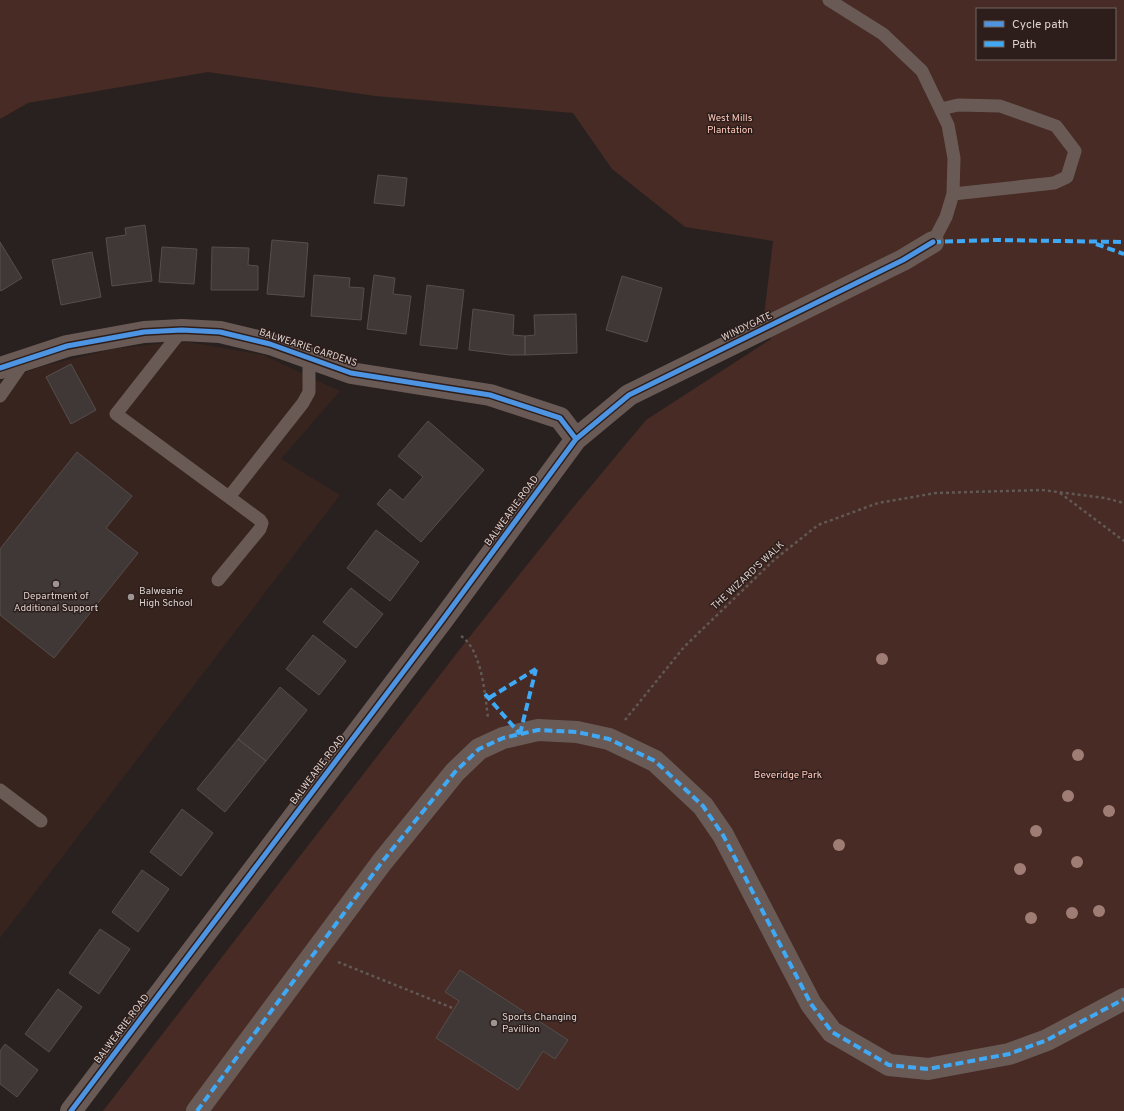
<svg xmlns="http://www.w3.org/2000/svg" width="1124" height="1111" viewBox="0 0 1124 1111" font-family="Overpass,sans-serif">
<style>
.built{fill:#37241f}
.green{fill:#472b24;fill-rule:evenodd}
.building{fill:#3f3837;stroke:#564e4c}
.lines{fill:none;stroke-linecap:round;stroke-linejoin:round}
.path{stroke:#625855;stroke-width:2.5;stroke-dasharray:3 3;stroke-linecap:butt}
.lane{stroke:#695a56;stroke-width:13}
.street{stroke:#695a56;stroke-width:22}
.quiet{stroke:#3fa9f5;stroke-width:4;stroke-dasharray:8 4;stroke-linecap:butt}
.cycleway-casing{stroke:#2d1e1b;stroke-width:8}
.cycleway{stroke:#4d94e3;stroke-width:5}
.tree{fill:#9f7d75}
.poi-dot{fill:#9e9592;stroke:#2d1e1b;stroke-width:1.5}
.labels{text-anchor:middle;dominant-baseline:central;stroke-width:3;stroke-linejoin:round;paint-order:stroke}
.park-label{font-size:10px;fill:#ffc8bb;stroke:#2d1e1b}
.street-label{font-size:10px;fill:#ddd3d0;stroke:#2d1e1b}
.poi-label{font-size:10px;fill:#ddd3d0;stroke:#2d1e1b;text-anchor:start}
</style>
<rect width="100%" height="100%" fill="#29211f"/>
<path class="built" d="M182,341L263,355L340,391L281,459L340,495L0,938V382L43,366L113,349Z"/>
<path class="green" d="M0,0H1124V1111H103L467,640L571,510L646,420L771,339L764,316L773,241L685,227L612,169L573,113L375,96L208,72L28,103L0,119ZM977,9H1115V59H977Z"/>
<path class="building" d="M378,175L407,178L404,206L374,203Z
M145,225L152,281L112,286L106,238L126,235L125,228Z
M272,240L308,243L304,297L267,294Z
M0,242L22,278L1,291L0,290Z
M162,247L197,249L194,284L159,282Z
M212,247L249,248L248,265L258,266V290H211Z
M92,252L101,297L61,305L52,260Z
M314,275L350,278L349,287L364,288L361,320L311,316Z
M374,275L395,278L393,294L411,296L406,334L367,329Z
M622,276L662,288L647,342L606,330Z
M427,285L464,290L457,349L420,345Z
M473,309L514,315L513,335L525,336V355H510L469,350Z
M576,314L577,353L525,355V336L535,335L534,315Z
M71,364L96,410L71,424L46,377Z
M428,421L484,470L421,542L377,504L390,489L403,500L423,477L398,456Z
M77,452L132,496L106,528L138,553L54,658L0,615V549Z
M376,530L419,562L390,601L347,568Z
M351,588L383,614L356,648L323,622Z
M313,635L346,661L319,695L286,669Z
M280,687L307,710L266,761L238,739Z
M238,739L266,761L225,812L197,789Z
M182,809L213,833L181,876L150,852Z
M142,870L169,889L138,932L112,912Z
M100,929L130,949L99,994L69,973Z
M460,970L568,1040L555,1059L543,1051L518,1090L436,1038L459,1001L445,992Z
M58,989L82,1007L49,1052L25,1034Z
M5,1044L38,1070L17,1097L0,1084V1051Z"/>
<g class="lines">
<path class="path" d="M1060,493L1124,541
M461,636C482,650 485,695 488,718
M625,720L684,647L774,560L818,525L878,503L936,493L1042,490L1105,498L1124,503
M338,962L455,1009"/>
<path class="lane" d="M829,0L883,34L922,71L948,125L954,158L953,194L946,217L933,242
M941,109L958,105L1000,106L1056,126L1075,151L1067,177L1054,183L953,194
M182,330L116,414L260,520L262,523L260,529L218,580
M0,396L25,360
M229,497L303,403L309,392V358
M0,790L41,821"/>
<path class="street" d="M0,368L67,346L144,332L182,330L220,332L270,344L351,373L490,395L560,418L576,439
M71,1111L441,622L576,439L629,395L903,260L933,242
M197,1111L382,862L455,772L479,749L503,738L538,730L577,732L609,739L655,761L703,806L723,835L811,1004L832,1032L889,1065L928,1069L1009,1054L1047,1040L1124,999"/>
<path class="quiet" d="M933,242L995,240L1124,242
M1096,244L1124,254
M485,694L520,734
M489,698L536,669
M520,734L536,669
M197,1111L382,862L455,772L479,749L503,738L538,730L577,732L609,739L655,761L703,806L723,835L811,1004L832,1032L889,1065L928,1069L1009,1054L1047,1040L1124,999"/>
<defs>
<path id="cycleway" d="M0,368L67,346L144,332L182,330L220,332L270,344L351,373L490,395L560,418L576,439
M71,1111L441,622L576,439L629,395L903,260L933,242"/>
</defs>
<use href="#cycleway" class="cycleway-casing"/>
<use href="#cycleway" class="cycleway"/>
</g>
<g class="tree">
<circle cx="882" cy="659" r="6"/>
<circle cx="1078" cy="755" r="6"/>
<circle cx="1068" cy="796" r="6"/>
<circle cx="1109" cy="811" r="6"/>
<circle cx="1036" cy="831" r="6"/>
<circle cx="839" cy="845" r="6"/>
<circle cx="1077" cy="862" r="6"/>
<circle cx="1020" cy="869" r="6"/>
<circle cx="1099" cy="911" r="6"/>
<circle cx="1072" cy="913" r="6"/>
<circle cx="1031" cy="918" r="6"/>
</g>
<g class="poi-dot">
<circle cx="56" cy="584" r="4"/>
<circle cx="131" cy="597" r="4"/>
<circle cx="494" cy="1023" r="4"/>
</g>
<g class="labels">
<g class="park-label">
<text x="730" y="118">West Mills<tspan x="730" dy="12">Plantation</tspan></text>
<text x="788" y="775">Beveridge Park</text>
</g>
<g class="street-label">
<text transform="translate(747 327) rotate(-26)">WINDYGATE</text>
<text transform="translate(308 348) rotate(18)">BALWEARIE GARDENS</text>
<text transform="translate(512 511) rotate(-54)">BALWEARIE ROAD</text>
<text transform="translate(748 576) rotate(-43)">THE WIZARD'S WALK</text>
<text transform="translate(318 770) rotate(-53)">BALWEARIE ROAD</text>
<text transform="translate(122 1029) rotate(-53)">BALWEARIE ROAD</text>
</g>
<g class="poi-label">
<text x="139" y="591">Balwearie<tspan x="139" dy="12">High School</tspan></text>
<text x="56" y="596" text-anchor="middle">Department of<tspan x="56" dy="12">Additional Support</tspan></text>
<text x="502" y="1017">Sports Changing<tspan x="502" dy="12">Pavillion</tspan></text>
</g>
</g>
<rect x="976" y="8" width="140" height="52" fill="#2d1e1b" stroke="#736663"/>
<rect x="984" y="21" width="20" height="6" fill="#4d94e3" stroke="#736663"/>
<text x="1012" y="28" font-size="12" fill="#ddd3d0">Cycle path</text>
<rect x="984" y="41" width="20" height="6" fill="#3fa9f5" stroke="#736663"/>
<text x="1012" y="48" font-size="12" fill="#ddd3d0">Path</text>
</svg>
